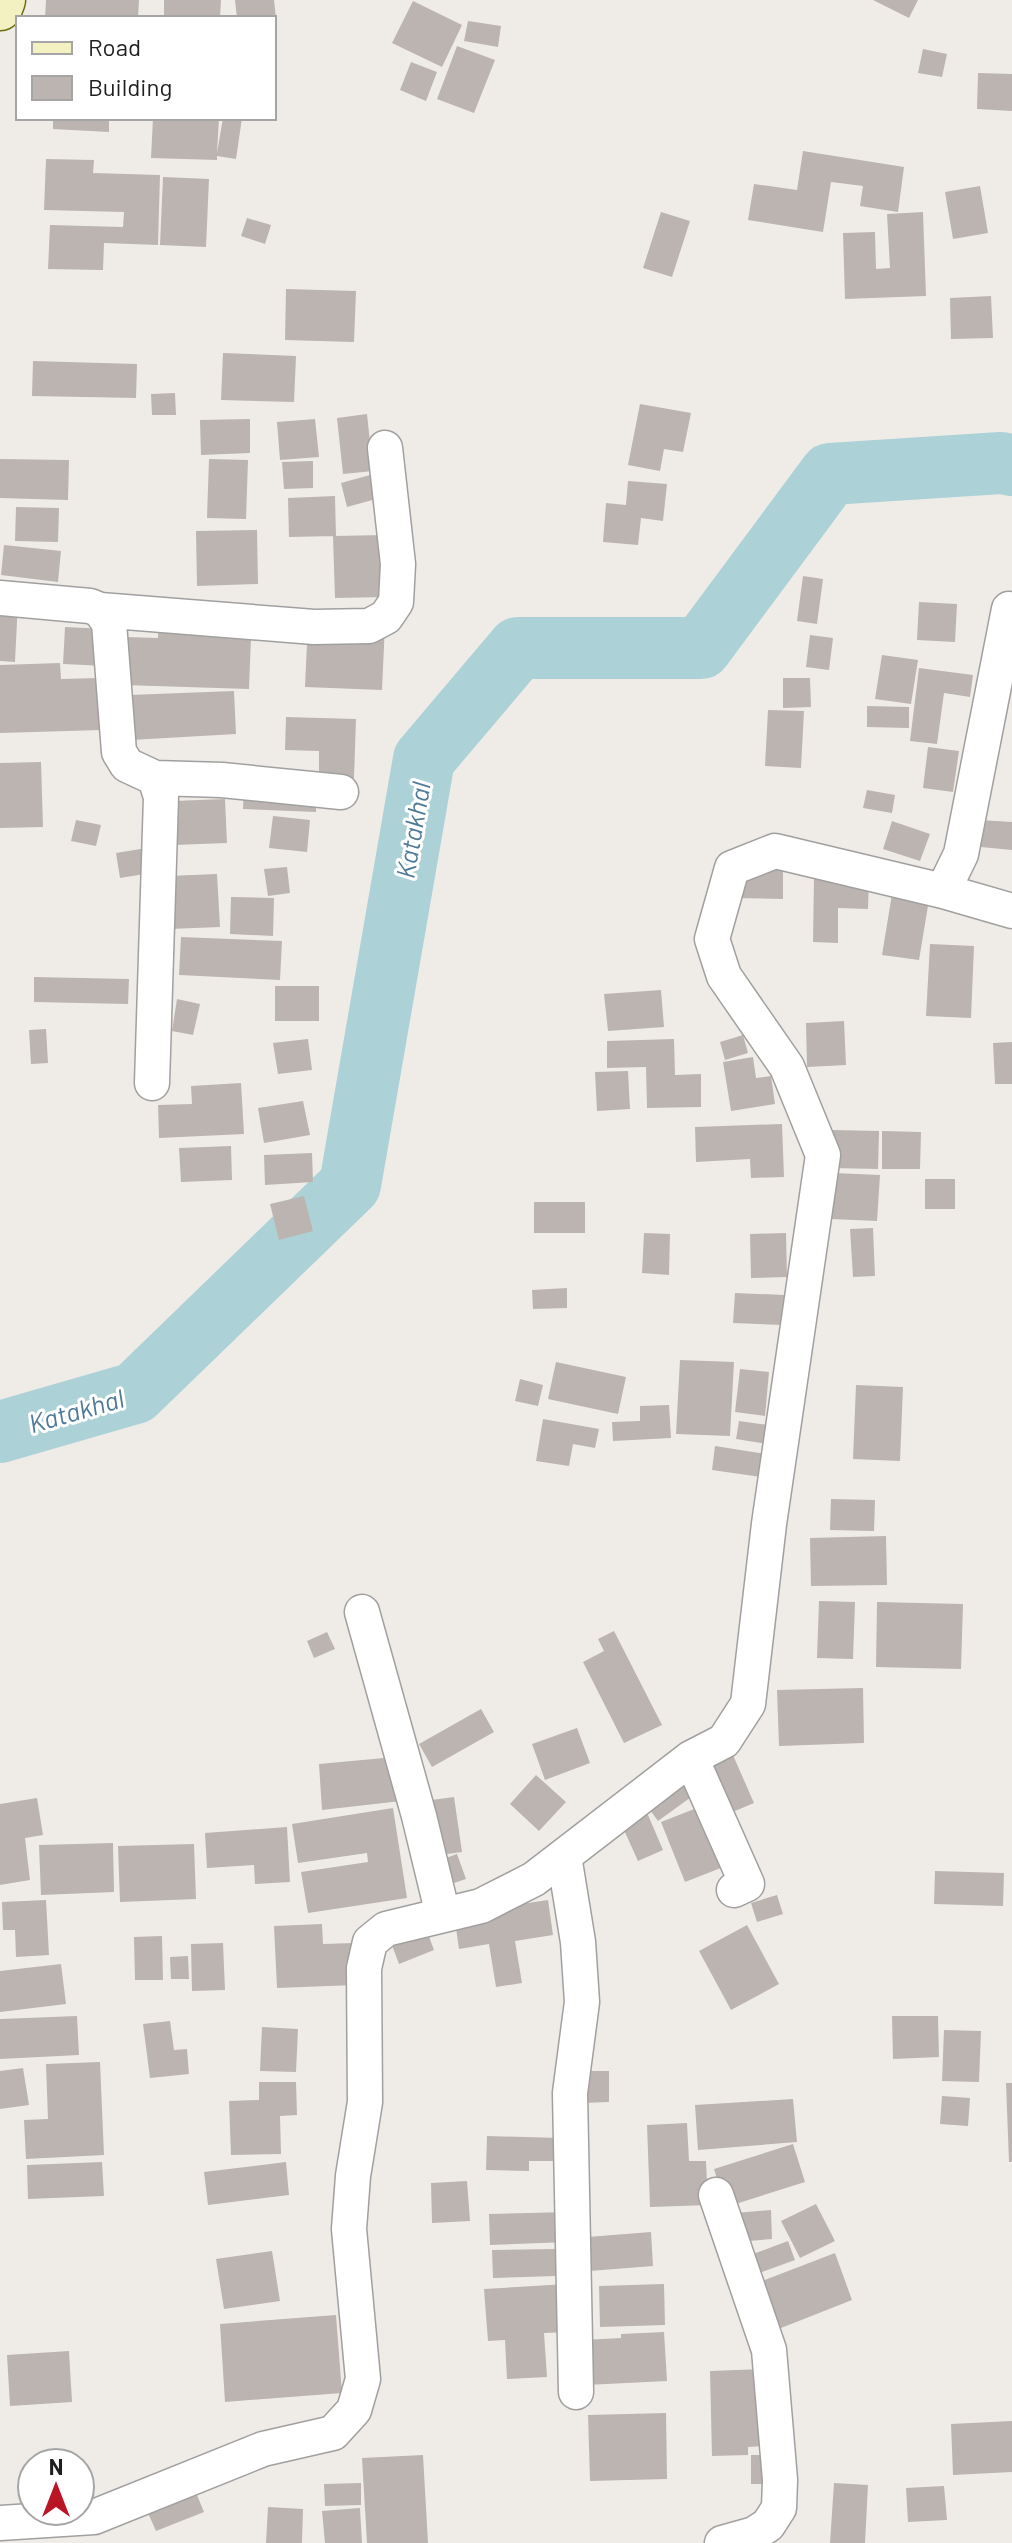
<svg xmlns="http://www.w3.org/2000/svg" width="1012" height="2543" viewBox="0 0 1012 2543" font-family="Barlow,sans-serif">
<style>
.lines{fill:none;stroke-linecap:round;stroke-linejoin:round}
.river{stroke:#acd2d8;stroke-width:62}
.building{fill:#bcb4b0}
.street-casing{stroke:#a0a0a0;stroke-width:37}
.secondary-casing{stroke:#6b6d10;stroke-width:47}
.street{stroke:#fff;stroke-width:34}
.secondary{stroke:#f3f1c1;stroke-width:44}
.labels{text-anchor:middle;dominant-baseline:central;stroke-width:6;stroke-linejoin:round;paint-order:stroke}
.water-label{font-size:26px;font-style:italic;fill:#4e7997;stroke:#fff}
</style>
<rect width="100%" height="100%" fill="#efece7"/>
<g class="lines">
<path class="river" d="M0,1432L135,1393L350,1185L424,759L518,648H701L830,474L1001,463L1012,465"/>
</g>
<path class="building" d="M46,0H139L138,18H45Z
M164,0H221L220,18H164Z
M235,0H274L276,18H237Z
M873,0H918L909,18Z
M413,1L462,25L442,67L392,43Z
M468,21L501,26L498,47L464,41Z
M457,46L495,60L474,113L437,99Z
M923,49L947,54L942,77L918,73Z
M411,62L437,72L426,101L400,90Z
M978,73L1012,74V111L977,109Z
M53,118H109V132L53,129Z
M153,118H219L217,153L223,118H242L236,159L217,156V160L151,158Z
M803,151L904,167L898,212L860,206L863,186L831,182L823,232L748,220L754,184L797,190Z
M46,159L94,160L93,173L160,175L158,245L104,243L103,270L48,269L50,225L123,227L124,212L44,210Z
M163,177L209,179L206,247L160,245Z
M980,186L988,233L953,239L945,192Z
M661,212L690,221L672,277L643,268Z
M923,212L926,296L845,299L843,233L875,232L876,269L890,268L887,214Z
M247,218L271,225L265,244L241,236Z
M286,289L356,291L354,342L285,340Z
M991,296L993,338L951,339L950,298Z
M223,353L296,356L294,402L221,400Z
M33,361L137,364L136,398L32,396Z
M175,393L176,415H152L151,394Z
M640,404L691,413L683,452L664,449L660,471L628,465Z
M367,414L373,471L343,474L337,418Z
M250,419V453L201,455L200,420Z
M315,419L319,457L280,460L277,422Z
M0,459L69,460L68,500L0,498Z
M209,459L248,460L246,519L207,518Z
M313,461V488L284,489L282,462Z
M381,472L387,496L347,507L341,483Z
M628,481L667,484L663,521L641,518L638,545L603,542L606,503L626,505Z
M335,496L336,536L289,537L288,498Z
M16,507L59,508L58,542L15,541Z
M257,530L258,584L197,586L196,531Z
M385,535L387,597L335,598L333,536Z
M4,545L61,551L58,582L1,575Z
M803,576L823,579L817,624L797,621Z
M0,600L18,601L15,662L0,661Z
M919,602L957,604L955,642L917,640Z
M159,608L252,611L249,689L123,685L125,637L158,638Z
M308,621L385,624L382,690L305,687Z
M65,627L107,629L106,666L63,664Z
M810,635L833,638L829,670L806,667Z
M882,655L918,660L911,704L875,699Z
M60,663L61,679L99,678L101,730L0,733V665Z
M919,668L973,675L970,697L944,693L937,744L910,741Z
M783,678H810L811,707L783,708Z
M234,691L236,734L131,740L129,695Z
M867,706L909,707V728L867,727Z
M768,710L804,711L801,768L765,766Z
M286,717L356,719L354,778L319,777V751L285,750Z
M928,747L959,751L953,792L923,788Z
M41,762L43,827L0,828V763Z
M244,778L317,780L316,812L243,809Z
M867,790L895,795L892,813L863,808Z
M225,799L227,843L174,845L173,801Z
M273,816L310,820L307,852L269,848Z
M963,819L1012,822V850L960,845Z
M76,820L101,825L96,846L71,841Z
M892,821L930,834L920,861L883,849Z
M159,846L163,871L120,878L116,853Z
M735,864H783V899L734,898Z
M287,867L290,893L268,896L264,869Z
M217,874L220,927L169,929L168,876Z
M814,878L869,879L868,909L838,908V943L813,942Z
M893,888L930,894L919,960L882,955Z
M231,897L274,898L273,936L230,934Z
M181,937L282,941L280,980L179,975Z
M930,944L974,946L971,1018L926,1016Z
M34,977L129,979L128,1004L34,1002Z
M275,986H319V1021H275Z
M661,990L664,1027L608,1031L604,994Z
M177,999L200,1004L193,1035L172,1031Z
M844,1021L846,1065L807,1067L806,1023Z
M46,1029L48,1063L31,1064L29,1030Z
M743,1035L748,1053L725,1060L720,1042Z
M308,1039L312,1070L278,1074L273,1043Z
M674,1039L675,1075L701,1074V1107L647,1108L646,1067L607,1068V1041Z
M1012,1042V1084H995L993,1043Z
M753,1057L756,1078L771,1076L775,1104L731,1111L723,1062Z
M628,1071L630,1109L597,1111L595,1072Z
M241,1083L244,1134L159,1138L158,1105L192,1104L191,1086Z
M303,1101L310,1135L264,1143L258,1108Z
M782,1124L784,1177L751,1178L750,1159L696,1162L695,1127Z
M833,1130L879,1131L878,1169L832,1168Z
M882,1131L921,1132L920,1169H882Z
M231,1146L232,1180L181,1182L179,1148Z
M312,1153L313,1182L265,1185L264,1155Z
M834,1173L880,1175L877,1221L831,1219Z
M925,1179H955V1209H925Z
M304,1196L313,1231L279,1240L270,1204Z
M534,1202H585V1233H534Z
M873,1228L875,1276L853,1277L850,1229Z
M644,1233L670,1234L669,1275L642,1273Z
M786,1233L787,1277L751,1278L750,1234Z
M567,1288V1308L533,1309L532,1290Z
M735,1293L785,1295L783,1325L733,1323Z
M680,1360L734,1362L730,1436L676,1434Z
M556,1362L626,1377L618,1414L548,1399Z
M740,1369L769,1372L765,1416L735,1412Z
M520,1379L543,1385L538,1406L515,1401Z
M856,1385L903,1387L900,1461L853,1459Z
M669,1405L671,1438L613,1441L612,1422L640,1421V1406Z
M543,1419L599,1429L595,1448L573,1444L569,1466L536,1461Z
M739,1421L776,1426L773,1445L736,1439Z
M715,1446L765,1454L761,1477L712,1470Z
M831,1499L875,1500L874,1531L830,1530Z
M886,1536L887,1585L811,1586L810,1538Z
M819,1601L855,1602L853,1659L817,1658Z
M877,1602L963,1604L961,1669L876,1667Z
M614,1631L662,1725L624,1743L583,1662L604,1651L598,1639Z
M327,1632L335,1649L314,1658L307,1641Z
M863,1688L864,1743L779,1746L777,1690Z
M481,1709L494,1732L432,1767L419,1744Z
M577,1728L590,1763L545,1780L532,1744Z
M729,1746L754,1803L723,1816L698,1758Z
M395,1757L401,1801L322,1810L319,1764Z
M675,1769L694,1795L658,1821L639,1795Z
M536,1775L566,1802L539,1831L510,1804Z
M454,1797L462,1852L432,1856L424,1801Z
M37,1798L43,1835L25,1838L30,1880L0,1885V1804Z
M702,1806L726,1866L685,1882L661,1822Z
M393,1808L407,1898L308,1913L301,1872L368,1862L367,1853L298,1863L292,1824Z
M645,1808L663,1850L638,1861L619,1819Z
M287,1827L290,1882L255,1884L254,1865L207,1868L205,1833Z
M113,1843L114,1892L41,1895L39,1845Z
M194,1844L196,1899L120,1902L118,1846Z
M457,1854L466,1879L451,1884L443,1859Z
M935,1871L1004,1873L1003,1906L934,1904Z
M777,1895L783,1914L757,1922L751,1903Z
M46,1900L49,1955L16,1957L15,1930H3L2,1902Z
M548,1900L553,1935L515,1941L522,1983L496,1987L489,1944L459,1949L454,1914Z
M322,1924L323,1944L353,1943L355,1985L277,1988L274,1926Z
M747,1925L779,1984L731,2010L699,1951Z
M425,1926L434,1950L399,1964L390,1940Z
M162,1936L163,1980H135L134,1937Z
M223,1943L225,1990L192,1991L191,1944Z
M188,1956L189,1979H171L170,1957Z
M61,1964L66,2004L0,2012V1971Z
M77,2016L79,2055L0,2059V2019Z
M892,2016H938L939,2057L893,2059Z
M170,2021L174,2050L187,2049L189,2074L150,2078L143,2024Z
M262,2027L298,2029L296,2072L260,2071Z
M944,2030L981,2031L979,2082L942,2081Z
M100,2062L104,2155L26,2159L24,2120L48,2119L46,2064Z
M23,2068L29,2105L0,2109V2071Z
M582,2071H609V2102L583,2103Z
M259,2082H296L297,2115L280,2116L281,2154L231,2155L229,2101L259,2100Z
M1006,2083H1012V2162H1009Z
M942,2096L970,2098L968,2126L940,2124Z
M793,2099L797,2142L698,2150L695,2105Z
M687,2123L689,2161H706L708,2205L650,2207L647,2125Z
M487,2136L560,2138L559,2161H529V2171L486,2170Z
M793,2144L805,2182L726,2207L714,2169Z
M102,2162L104,2196L28,2199L27,2165Z
M286,2162L289,2195L208,2205L204,2172Z
M467,2181L470,2221L432,2223L431,2183Z
M816,2204L835,2241L800,2258L781,2221Z
M771,2210L772,2239L737,2242L735,2213Z
M568,2212V2242L490,2245L489,2214Z
M651,2232L653,2266L577,2272L575,2238Z
M788,2241L795,2260L759,2273L753,2254Z
M555,2249L556,2276L493,2278L492,2250Z
M272,2251L280,2301L224,2309L216,2259Z
M835,2253L852,2300L776,2330L757,2283Z
M567,2284L570,2332L544,2333L547,2377L507,2379L505,2340L488,2341L484,2289Z
M664,2284L665,2325L600,2327L599,2286Z
M336,2315L342,2393L225,2402L220,2324Z
M664,2332L667,2381L586,2385L584,2340L621,2338V2334Z
M69,2351L72,2402L10,2406L7,2355Z
M763,2369L765,2446L748,2447V2455L712,2456L710,2371Z
M666,2413L667,2479L590,2481L588,2415Z
M1012,2421V2472L953,2475L951,2424Z
M423,2455L428,2543H367L362,2458Z
M751,2455H772L773,2484H751Z
M192,2483L204,2512L156,2531L143,2502Z
M361,2483V2505L325,2506L324,2484Z
M834,2483L868,2485L865,2543H830Z
M944,2486L947,2520L908,2522L906,2488Z
M268,2507L303,2509L302,2543H266Z
M360,2508L362,2543H325L322,2511Z"/>
<g class="lines">
<defs>
<path id="street" d="M0,598L90,606L100,610L109,623L119,752L127,765L155,778L161,797L152,1083
M100,610L314,627L369,626L386,617L396,602L398,564L385,448
M155,778L222,780L341,792
M943,891L961,854L1009,609
M362,1612L419,1816L443,1915
M691,1758L747,1884L734,1890
M564,1856L578,1942L582,2002L570,2093L576,2392
M716,2195L769,2350L780,2480L779,2508L768,2525L754,2534L722,2543
M0,2523L94,2517L263,2449L333,2433L354,2410L363,2379L349,2229L353,2176L365,2102L364,1968L370,1942L386,1929L481,1906L534,1879L691,1758L724,1741L748,1704L769,1524L823,1155L787,1067L724,976L712,939L732,868L775,851L943,891L1012,911"/>
<path id="secondary" d="M0,8L3,0"/>
</defs>
<use href="#street" class="street-casing"/>
<use href="#secondary" class="secondary-casing"/>
<use href="#street" class="street"/>
<use href="#secondary" class="secondary"/>
</g>
<g class="labels">
<g class="water-label">
<text transform="translate(412 830) rotate(-80)">Katakhal</text>
<text transform="translate(76 1410) rotate(-16)">Katakhal</text>
</g>
</g>
<rect x="16" y="16" width="260" height="104" fill="#ffffff" stroke="#a5a5a5" stroke-width="2"/>
<rect x="32" y="42" width="40" height="12" fill="#f3f1c1" stroke="#a5a5a5" stroke-width="2"/>
<text x="88" y="56" font-size="24" fill="#1f1f1f">Road</text>
<rect x="32" y="76" width="40" height="24" fill="#bcb4b0" stroke="#a5a5a5" stroke-width="2"/>
<text x="88" y="96" font-size="24" fill="#1f1f1f">Building</text>
<g transform="translate(56 2487)"><circle r="38" fill="#ffffff" stroke="#a5a5a5" stroke-width="2"/>
<path d="M0-6L14 30L0 20L-14 30Z" fill="#ba1525"/>
<text y="-12" font-size="22" font-weight="bold" text-anchor="middle" fill="#1f1f1f">N</text>
</g>
</svg>
